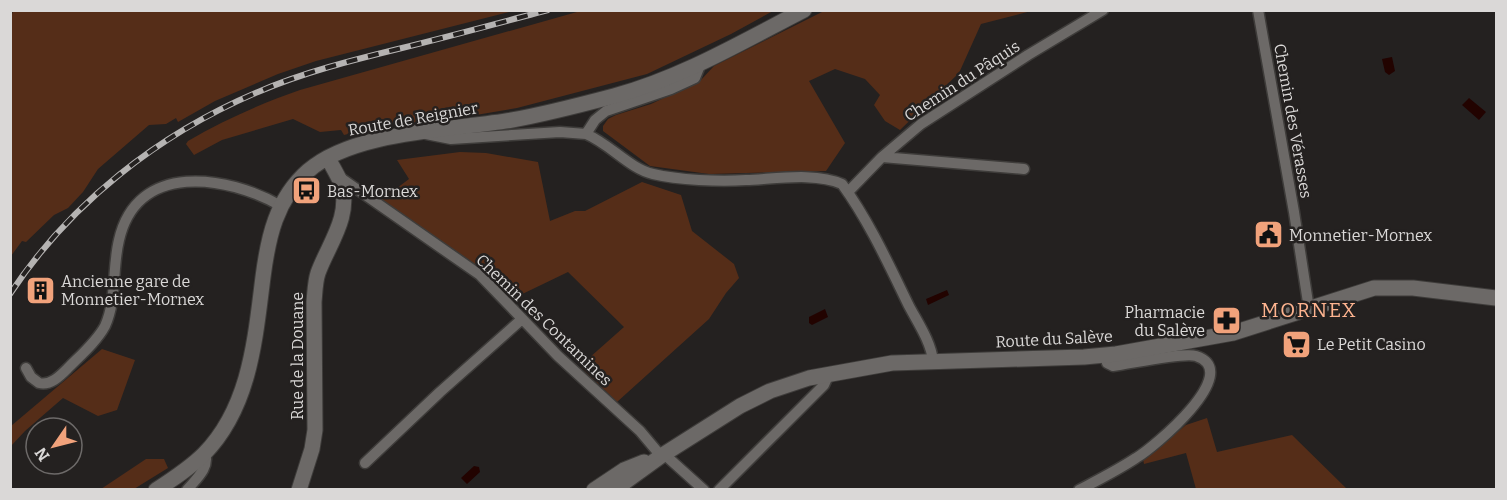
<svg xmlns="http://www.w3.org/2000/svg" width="1507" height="500" viewBox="0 0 1507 500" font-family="Bitter,serif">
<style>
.green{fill:#552d18}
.water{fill:#220300}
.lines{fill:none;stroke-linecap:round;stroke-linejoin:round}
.street-casing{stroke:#3e3c3a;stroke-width:13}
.secondary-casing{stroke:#3e3c3a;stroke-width:17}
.street{stroke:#6c6967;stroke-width:10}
.secondary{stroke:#6c6967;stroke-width:15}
.rail-casing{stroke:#b5b3b2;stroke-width:6}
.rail{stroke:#242120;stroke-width:4;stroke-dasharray:11;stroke-linecap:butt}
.labels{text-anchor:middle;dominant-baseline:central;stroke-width:5;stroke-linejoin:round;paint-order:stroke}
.street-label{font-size:16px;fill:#dad8d7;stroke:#242120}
.poi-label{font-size:16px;fill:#dad8d7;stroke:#242120;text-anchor:start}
.quarter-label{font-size:20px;letter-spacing:1.5px;fill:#feb490;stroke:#242120}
</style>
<rect width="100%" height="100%" fill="#242120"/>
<path class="green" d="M584,10L773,11L731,34L647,74L517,108L464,117L377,127L344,135L341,130L320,132L293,119L222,140L194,155L186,144L188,141C224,120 260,104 300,90Z
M13,11V10L513,11L316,61L278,74L215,101L178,122L176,118L166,124L149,125L98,169L83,192L68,208L54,215L26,242L22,241L11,256L10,21Z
M824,11H1031L981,24L959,73L900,130L885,121L874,105L880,95L865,79L835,69L809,81L845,143L826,171L709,174L650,166L603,131V126L608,119L616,115L651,104L700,81L714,66Z
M460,152L486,153L538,162L550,221L575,211H585L642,182L681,195L692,231L734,264L739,278L726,293L709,319L617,402L580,366L624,327L568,272L512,299L481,268L381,200L409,179L397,160Z
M102,349L135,360L117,410L98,416L63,398L25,431L11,446V426Z
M1207,418L1217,452L1292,435L1347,489H1196L1186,453L1144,464L1143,459L1186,425Z
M146,459H164L168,468L134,489H101Z"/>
<path class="water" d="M1392,57L1395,71L1389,75L1385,72L1382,59Z
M1469,98L1486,112L1479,120L1462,105Z
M947,290L949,295L928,305L926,299Z
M825,309L828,317L812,325L809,323V317Z
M474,466L479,467L480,472L467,484L461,478Z"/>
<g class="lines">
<defs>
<path id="street" d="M1258,10L1294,212L1309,309
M701,63L695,78L671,89L606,111L595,120L586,134C610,144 630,169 653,174C678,180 720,182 746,180C774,179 816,172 842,184C869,221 889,265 909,306C918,323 931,342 933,361
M426,134L451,139L560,132L586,134
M882,157L1024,169
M338,176L480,275L558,356L640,431L661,456
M848,192L882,157L921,124L1028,55L1103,10
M26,368L31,377L39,383C51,386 61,375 69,367C81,355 97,341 105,326C117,300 112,268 119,240C137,161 227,175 281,206
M664,454L704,490
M365,463L440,392L522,319
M187,490C196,479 210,468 205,453
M719,490L824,385L829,374
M1079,490C1098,480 1118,470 1136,458C1153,448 1245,372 1196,356C1183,352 1130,364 1113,366L1107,363L1105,355"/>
<path id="secondary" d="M156,490C173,479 190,468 204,454C250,407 255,340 263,277C268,238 276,199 308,171C353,131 453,130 512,120C546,114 580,105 614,96C681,78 742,42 804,10
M299,490L312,449L315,430L314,302C315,292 315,282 318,273C328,245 352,216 341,183C337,174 332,166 328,158
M594,490L624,470L644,462
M614,490L661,456L740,406L770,391L809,378L892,363L1084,357L1116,354L1233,333L1374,288H1413L1496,298"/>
</defs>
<use href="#street" class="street-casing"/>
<use href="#secondary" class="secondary-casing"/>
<use href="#street" class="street"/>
<use href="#secondary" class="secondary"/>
<defs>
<path id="rail" d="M10,294C70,203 159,134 258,92C304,72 353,60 402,48C451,36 499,23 548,10"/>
</defs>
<use href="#rail" class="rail-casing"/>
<use href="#rail" class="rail"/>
</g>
<defs>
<symbol id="bus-square" viewBox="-11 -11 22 22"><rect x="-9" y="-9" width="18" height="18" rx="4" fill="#f1a27b" stroke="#242120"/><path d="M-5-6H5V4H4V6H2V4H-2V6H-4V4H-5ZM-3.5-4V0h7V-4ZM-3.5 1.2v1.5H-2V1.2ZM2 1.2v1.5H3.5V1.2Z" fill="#111"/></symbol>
<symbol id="civic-square" viewBox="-11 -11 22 22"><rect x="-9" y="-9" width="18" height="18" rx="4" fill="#f1a27b" stroke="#242120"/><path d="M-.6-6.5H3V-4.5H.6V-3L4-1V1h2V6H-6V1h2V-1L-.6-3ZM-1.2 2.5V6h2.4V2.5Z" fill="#111"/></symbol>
<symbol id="building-square" viewBox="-11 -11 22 22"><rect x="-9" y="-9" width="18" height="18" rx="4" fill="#f1a27b" stroke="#242120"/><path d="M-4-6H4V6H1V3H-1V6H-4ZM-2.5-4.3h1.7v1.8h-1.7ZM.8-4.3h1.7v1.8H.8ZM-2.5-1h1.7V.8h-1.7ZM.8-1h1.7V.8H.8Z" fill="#111"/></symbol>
<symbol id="pharmacy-square" viewBox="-11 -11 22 22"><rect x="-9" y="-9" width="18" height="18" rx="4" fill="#f1a27b" stroke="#242120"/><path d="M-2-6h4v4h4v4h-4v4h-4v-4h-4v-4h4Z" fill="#111"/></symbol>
<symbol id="supermarket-square" viewBox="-11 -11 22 22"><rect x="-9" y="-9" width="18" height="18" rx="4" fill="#f1a27b" stroke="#242120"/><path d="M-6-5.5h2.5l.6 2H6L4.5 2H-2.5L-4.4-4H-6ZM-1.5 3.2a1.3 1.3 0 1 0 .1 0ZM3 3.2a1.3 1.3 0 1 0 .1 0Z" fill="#111"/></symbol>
</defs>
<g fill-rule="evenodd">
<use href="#bus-square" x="290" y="174" width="33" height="33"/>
<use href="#civic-square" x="1252" y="218" width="33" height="33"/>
<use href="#building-square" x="24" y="274" width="33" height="33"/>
<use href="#pharmacy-square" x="1210" y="304" width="33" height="33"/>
<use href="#supermarket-square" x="1280" y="328" width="33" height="33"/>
</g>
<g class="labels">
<g class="street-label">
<text transform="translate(962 81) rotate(-33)">Chemin du Pâquis</text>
<text transform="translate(413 119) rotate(-10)">Route de Reignier</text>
<text transform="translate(1293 121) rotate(80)">Chemin des Vérasses</text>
<text transform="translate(544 320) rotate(44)">Chemin des Contamines</text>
<text transform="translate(1054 339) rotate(-3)">Route du Salève</text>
<text transform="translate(297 356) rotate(-90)">Rue de la Douane</text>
</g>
<g class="poi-label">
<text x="327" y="191">Bas-Mornex</text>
<text x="1289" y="235">Monnetier-Mornex</text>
<text x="61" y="281">Ancienne gare de<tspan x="61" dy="18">Monnetier-Mornex</tspan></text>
<text x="1205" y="312" text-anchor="end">Pharmacie<tspan x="1205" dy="18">du Salève</tspan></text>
<text x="1317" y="344">Le Petit Casino</text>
</g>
<g class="quarter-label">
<text x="1309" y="310">MORNEX</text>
</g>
</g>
<rect width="1507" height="500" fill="none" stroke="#dad8d7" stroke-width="24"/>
<g transform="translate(54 446) rotate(235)"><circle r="28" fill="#242120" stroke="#6d6a69" stroke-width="1.5"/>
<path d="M0-4.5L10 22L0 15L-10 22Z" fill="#f1a27b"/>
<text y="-9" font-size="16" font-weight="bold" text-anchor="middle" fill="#dad8d7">N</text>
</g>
</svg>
